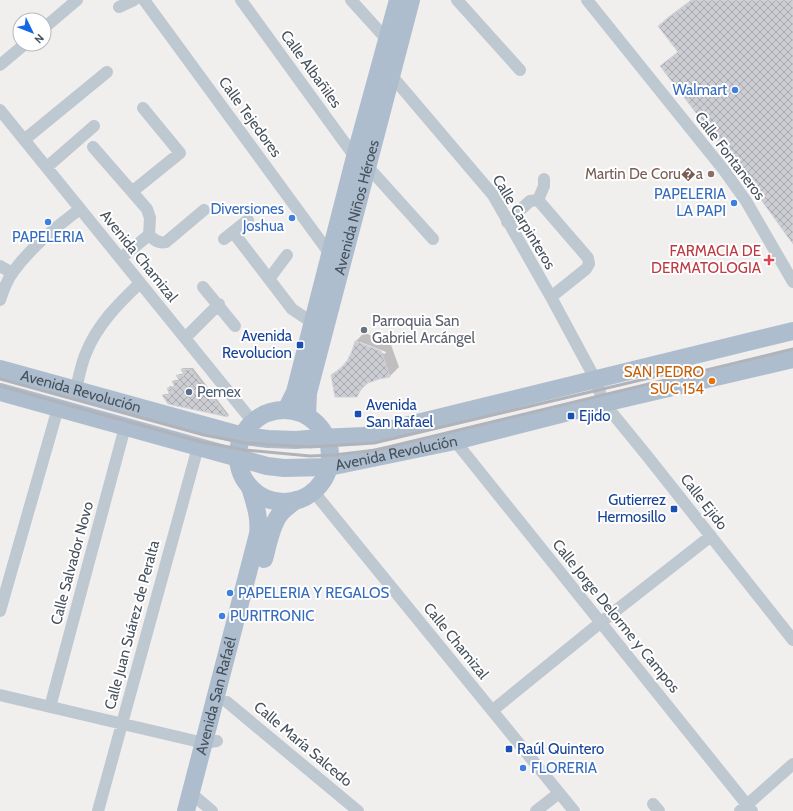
<svg xmlns="http://www.w3.org/2000/svg" width="793" height="811" viewBox="0 0 793 811" font-family="Cabin,sans-serif">
<style>
.shadow{fill:#0003;fill-rule:evenodd}
.building{fill:url(#building-cross-hatch);stroke:#d2d4da}
.lines{fill:none;stroke-linecap:round;stroke-linejoin:round}
.street{stroke:#bec8d1;stroke-width:12}
.primary{stroke:#adbdce;stroke-width:18}
.rail{stroke:#b0b3b9;stroke-width:3}
.shop-dot{fill:#3f7fe0;stroke:#fff;stroke-width:1.5}
.education-dot{fill:#8d6e63;stroke:#fff;stroke-width:1.5}
.health-dot{fill:#e0444e;stroke:#fff;stroke-width:1.5}
.worship-dot{fill:#6b7280;stroke:#fff;stroke-width:1.5}
.transit-dot{fill:#1a4fb4;stroke:#fff;stroke-width:1.5}
.food-dot{fill:#e8710a;stroke:#fff;stroke-width:1.5}
.service-dot{fill:#5c6f8a;stroke:#fff;stroke-width:1.5}
.labels{text-anchor:middle;dominant-baseline:central;stroke-width:4;stroke-linejoin:round;paint-order:stroke}
.street-label{font-size:15px;fill:#46515c;stroke:#fff}
.shop-label{font-size:15px;fill:#366cbe;stroke:#fff;text-anchor:end}
.education-label{font-size:15px;fill:#785e54;stroke:#fff;text-anchor:end}
.health-label{font-size:15px;fill:#be3a42;stroke:#fff;text-anchor:end}
.worship-label{font-size:15px;fill:#5b616d;stroke:#fff;text-anchor:start}
.transit-label{font-size:15px;fill:#164399;stroke:#fff;text-anchor:start}
.food-label{font-size:15px;fill:#c56008;stroke:#fff;text-anchor:end}
.service-label{font-size:15px;fill:#4e5e75;stroke:#fff;text-anchor:start}
</style>
<defs>
<pattern id="building-cross-hatch" width="8" height="8" patternUnits="userSpaceOnUse"><rect width="8" height="8" fill="#cbcdd3"/><path d="M0 0l8 8M0 8l8-8" fill="none" stroke="#a7a9ae"/></pattern>
</defs>
<rect width="100%" height="100%" fill="#f1eeee"/>
<path class="shadow" d="M691,0H793V243L734,160L661,66L679,51L659,26L667,18Z
M364,333L390,342L399,367L390,376L379,378L368,382L356,396L332,375L347,362L353,352L356,341ZM360,342L386,352L385,354L360,344Z
M183,368H193L229,415L228,416L168,403L163,395L165,394H171L168,388L170,386L176,387L173,381L175,380H180L178,375L179,374H185L182,369Z"/>
<path class="building" d="M692,0H793V244L733,161L660,66L678,52L658,26Z
M355,341L381,351L390,377L379,379L368,383L361,389L357,397H335L331,375L340,369L347,361L352,351Z
M181,369L191,370L228,417L168,404L162,395L170,396L167,388H175L172,381L180,382L176,375L184,376Z"/>
<g class="lines">
<path class="street" d="M144,0L330,254
M241,0L355,157
M351,0L390,43
M457,0L520,70
M587,0L723,169L746,201L793,282
M119,7L134,0
M44,28L77,0
M0,65L25,44
M391,75L493,195L551,297L593,375L604,403L648,457L793,640
M0,110L253,422
M24,140L107,72
M93,147L147,209L150,218L149,235C154,240 159,244 166,242L204,210
M47,167L94,126
M368,167L433,239
M133,191L180,153L143,108
M538,200L588,258L589,264L586,269L551,297
M538,200L544,186V179
M507,222L530,201L538,200
M233,232L292,309L313,323
M224,239L248,220
M121,258L149,235
M0,266L12,273
M269,279L287,255
M203,287L235,326
M0,300C3,291 7,280 13,272C31,247 56,227 80,209
M185,338L219,304
M76,389C79,377 81,364 86,353C97,325 118,304 140,283
M455,441L752,811
M313,491L574,811
M0,611L58,408
M0,695L204,743L217,741
M227,702L358,811
M50,707L125,427
M493,710L600,623L711,536
M191,793L212,811
M653,804L659,811
M98,811L198,447
M536,811L559,793
M740,811L793,764"/>
<g class="primary">
<path id="s1" d="M0,369L243,436L268,439L296,440L319,438L364,436L793,331"/>
<path id="s2" d="M0,392L267,466L284,468L329,467L455,441L604,403L793,359"/>
<path d="M286,410L295,392L355,157L398,0"/>
<circle cx="284" cy="456" r="46"/>
<path id="s3" d="M307,416L308,393L411,0"/>
<path d="M264,559C268,545 271,525 280,514C284,509 290,505 296,500"/>
<path id="s4" d="M186,811L258,534C260,517 255,504 250,487"/>
</g>
<path class="rail" d="M0,379L204,435L246,443L310,447L374,443L700,366
M0,386L201,442L245,450L310,456L334,455L376,450L793,349"/>
</g>
<g class="shop-dot">
<circle cx="735" cy="90" r="4"/>
<circle cx="734" cy="203" r="4"/>
<circle cx="292" cy="218" r="4"/>
<circle cx="48" cy="222" r="4"/>
<circle cx="230" cy="593" r="4"/>
<circle cx="222" cy="616" r="4"/>
<circle cx="523" cy="768" r="4"/>
</g>
<circle class="education-dot" cx="711" cy="174" r="4"/>
<path class="health-dot" d="M767 254h4v4h4v4h-4v4h-4v-4h-4v-4h4z"/>
<circle class="worship-dot" cx="364" cy="330" r="4"/>
<g class="transit-dot">
<rect x="296" y="341" width="8" height="8" rx="2"/>
<rect x="354" y="410" width="8" height="8" rx="2"/>
<rect x="567" y="412" width="8" height="8" rx="2"/>
<rect x="670" y="505" width="8" height="8" rx="2"/>
<rect x="505" y="745" width="8" height="8" rx="2"/>
</g>
<circle class="food-dot" cx="712" cy="381" r="4"/>
<circle class="service-dot" cx="189" cy="392" r="4"/>
<g class="labels">
<g class="street-label">
<text transform="translate(311 69) rotate(54)">Calle Albañiles</text>
<text transform="translate(250 117) rotate(54)">Calle Tejedores</text>
<text transform="translate(730 156) rotate(53)">Calle Fontaneros</text>
<text stroke="none"><textPath href="#s3" startOffset="215">Avenida Niños Héroes</textPath></text>
<text transform="translate(524 222) rotate(59)">Calle Carpinteros</text>
<text transform="translate(139 256) rotate(51)">Avenida Chamizal</text>
<text stroke="none"><textPath href="#s1" startOffset="84">Avenida Revolución</textPath></text>
<text stroke="none"><textPath href="#s2" startOffset="408">Avenida Revolución</textPath></text>
<text transform="translate(704 502) rotate(52)">Calle Ejido</text>
<text transform="translate(72 563) rotate(-75)">Calle Salvador Novo</text>
<text transform="translate(616 616) rotate(51)">Calle Jorge Delorme y Campos</text>
<text transform="translate(132 625) rotate(-75)">Calle Juan Suárez de Peralta</text>
<text transform="translate(456 641) rotate(51)">Calle Chamizal</text>
<text stroke="none"><textPath href="#s4" startOffset="119">Avenida San Rafaél</textPath></text>
<text transform="translate(303 744) rotate(40)">Calle María Salcedo</text>
</g>
<g class="shop-label">
<text x="727" y="90">Walmart</text>
<text x="726" y="194">PAPELERIA<tspan x="726" dy="17">LA PAPI</tspan></text>
<text x="284" y="209">Diversiones<tspan x="284" dy="17">Joshua</tspan></text>
<text x="48" y="237" text-anchor="middle">PAPELERIA</text>
<text x="238" y="593" text-anchor="start">PAPELERIA Y REGALOS</text>
<text x="230" y="616" text-anchor="start">PURITRONIC</text>
<text x="531" y="768" text-anchor="start">FLORERIA</text>
</g>
<g class="education-label">
<text x="703" y="174">Martin De Coru�a</text>
</g>
<g class="health-label">
<text x="761" y="251">FARMACIA DE<tspan x="761" dy="17">DERMATOLOGIA</tspan></text>
</g>
<g class="worship-label">
<text x="372" y="321">Parroquia San<tspan x="372" dy="17">Gabriel Arcángel</tspan></text>
</g>
<g class="transit-label">
<text x="292" y="336" text-anchor="end">Avenida<tspan x="292" dy="17">Revolucion</tspan></text>
<text x="366" y="405">Avenida<tspan x="366" dy="17">San Rafael</tspan></text>
<text x="579" y="416">Ejido</text>
<text x="666" y="500" text-anchor="end">Gutierrez<tspan x="666" dy="17">Hermosillo</tspan></text>
<text x="517" y="749">Raúl Quintero</text>
</g>
<g class="food-label">
<text x="704" y="372">SAN PEDRO<tspan x="704" dy="17">SUC 154</tspan></text>
</g>
<g class="service-label">
<text x="197" y="392">Pemex</text>
</g>
</g>
<g transform="translate(32 32) rotate(133)"><circle r="19" fill="#ffffff" stroke="#b5b9be"/>
<path d="M0-3L7 15L0 10L-7 15Z" fill="#1368e7"/>
<text y="-6" font-size="11" font-weight="bold" text-anchor="middle" fill="#46515c">N</text>
</g>
</svg>
